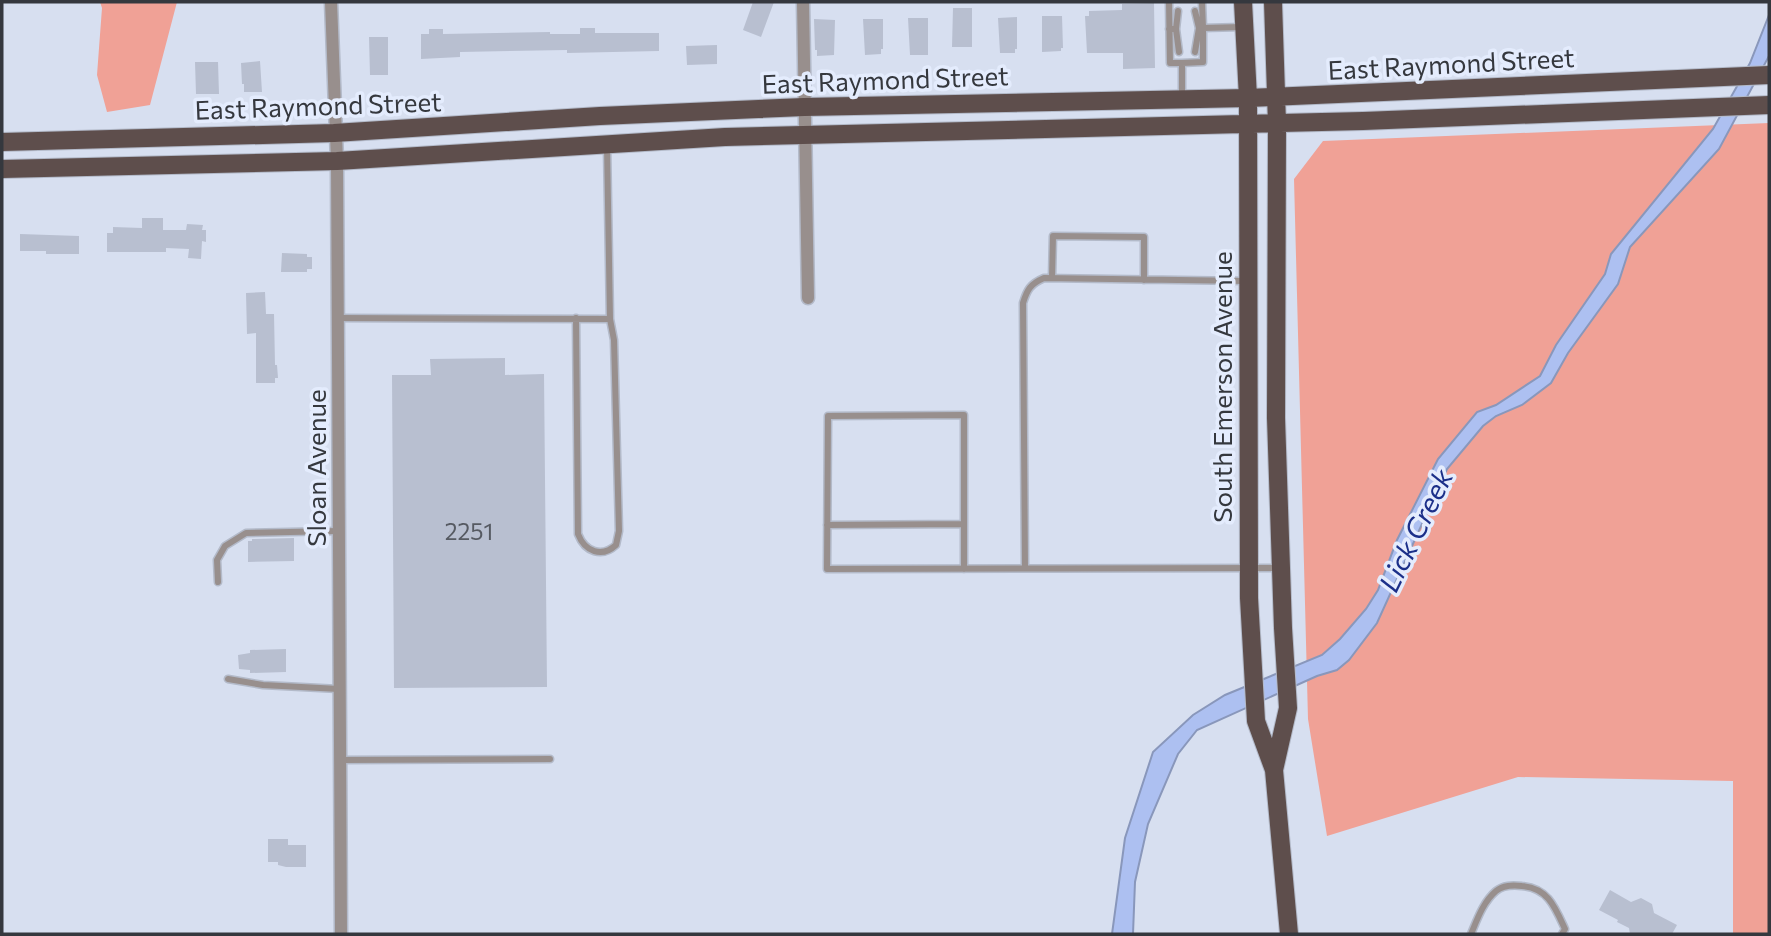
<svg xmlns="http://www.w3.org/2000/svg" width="1771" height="936" viewBox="0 0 1771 936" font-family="Commissioner,sans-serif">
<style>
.green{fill:#f0a196}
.water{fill:#adc0f1;stroke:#8997bb;stroke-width:2}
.building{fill:#b8bfd0}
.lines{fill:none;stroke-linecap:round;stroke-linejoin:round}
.service-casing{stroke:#b3bac9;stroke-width:9}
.minor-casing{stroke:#b3bac9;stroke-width:15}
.primary-casing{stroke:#b3bac9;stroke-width:20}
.service{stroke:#988f8d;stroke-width:6}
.minor{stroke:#988f8d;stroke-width:12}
.primary{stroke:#5e4e4c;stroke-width:18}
.labels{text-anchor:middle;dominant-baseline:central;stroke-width:7;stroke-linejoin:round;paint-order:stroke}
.number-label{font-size:23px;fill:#565a62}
.street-label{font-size:26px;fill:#35383e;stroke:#e4ecfd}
.water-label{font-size:28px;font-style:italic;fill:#1b2f89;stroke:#e4ecfd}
</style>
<rect width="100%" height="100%" fill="#d7dff0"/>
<path class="green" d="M100,2H177L150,105L107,112L97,75L102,8Z
M1769,123V934H1733V781L1518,777L1327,836L1308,719L1294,179L1323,141Z"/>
<path class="water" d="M1769,15V56L1719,149L1630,247L1618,284L1568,353L1551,383L1522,405L1496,416L1483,426L1447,469L1377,623L1349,660L1337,670L1317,676L1197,730L1178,754L1148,824L1135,882L1133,934H1112L1125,838L1153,752L1193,715L1225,695L1322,655L1340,639L1366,609L1378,590L1397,540L1438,459L1477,412L1496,405L1540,376L1556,345L1605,274L1611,254L1713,129L1750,63Z"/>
<path class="building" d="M753,2H774L761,37L743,30Z
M1154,3L1155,68L1123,69V53H1087L1085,16H1089V11L1122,10V4Z
M953,8H972V47H952Z
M1042,16H1062L1063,48H1061V51L1042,52Z
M1017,17V49H1015V53H1000L998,18Z
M908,18H928V55H910Z
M814,19L835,20L834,55L817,56V50H815Z
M863,19H883V49H881V54L865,55Z
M580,28H595V33H659V51L567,53V50L460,52V57L421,59V34H429V29H443V34L550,32V34H580Z
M369,37H388V75H370Z
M717,45V64L687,65L686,46Z
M260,61L262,92H244V84H242L241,63Z
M195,62H218L219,94H196Z
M142,218H163V230H186L187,224L203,225L202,230H206V242L202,241L201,259L188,258L189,249L166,248V252H107V233H113V227L142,228Z
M20,234L79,236V254H46V251H20Z
M282,253L307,254V257H312V269H307V272H281Z
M265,292L266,314H274L275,365H277L278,378H275V383H256V333L247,334L246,293Z
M505,358V375L544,374L547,687L394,688L392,375H431L430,359Z
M294,538V561L248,562V541H252V539Z
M286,649V672L250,673V670L239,669L238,655L250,653V650Z
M268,839H288V845H306V867H286L278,865V862H268Z
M1610,890L1631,902L1641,898L1652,904L1654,913L1677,925L1672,934H1630L1629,928L1617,922L1618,920L1599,910Z"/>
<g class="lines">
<defs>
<path id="service" d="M1169,2L1170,63H1182
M1202,2L1203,28
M1195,11L1199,28H1201
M1169,29H1176L1178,11
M1176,29L1179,52
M1195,52L1199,28
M1182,97V63L1203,62V28L1242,27
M1052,278L1053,236L1144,237V280
M337,318L610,319
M576,318L578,534C585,552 602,558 616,545L619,531L614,340L610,319L607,146
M827,525L964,524
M1025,568L1023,303C1027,290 1030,284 1044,278L1246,281
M964,569V415L828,416L827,569C978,569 1129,568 1280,568
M218,582L217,560L225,546L246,533L338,531
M228,679L263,685L339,689
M340,760L550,759
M1471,934C1477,920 1483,902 1496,891C1503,885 1512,885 1522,886C1548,888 1555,907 1565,929L1562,934"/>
<path id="minor" d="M331,2L337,161L341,934
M803,2L808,298"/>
<path id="primary" d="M1243,2L1248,98L1249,598L1256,721L1274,770L1289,934
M1273,2L1277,124L1276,418L1283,628L1288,708L1274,770
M2,142L334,133L600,116L804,107L1248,98L1769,75
M2,169L337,161L725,137L1363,121L1769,105"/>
</defs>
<use href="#service" class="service-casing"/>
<use href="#minor" class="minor-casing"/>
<use href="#primary" class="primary-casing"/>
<use href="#service" class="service"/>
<use href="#minor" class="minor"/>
<use href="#primary" class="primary"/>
</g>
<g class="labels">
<g class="number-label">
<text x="469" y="531">2251</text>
</g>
<g class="street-label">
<text transform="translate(1451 63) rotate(-3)">East Raymond Street</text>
<text transform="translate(885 79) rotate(-2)">East Raymond Street</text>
<text transform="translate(318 105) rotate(-2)">East Raymond Street</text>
<text transform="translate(1221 387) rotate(-90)">South Emerson Avenue</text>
<text transform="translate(315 468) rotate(-90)">Sloan Avenue</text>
</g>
<g class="water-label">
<text transform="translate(1415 530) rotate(-64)">Lick Creek</text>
</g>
</g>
<rect width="1771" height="936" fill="none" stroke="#35383e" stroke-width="7"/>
</svg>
